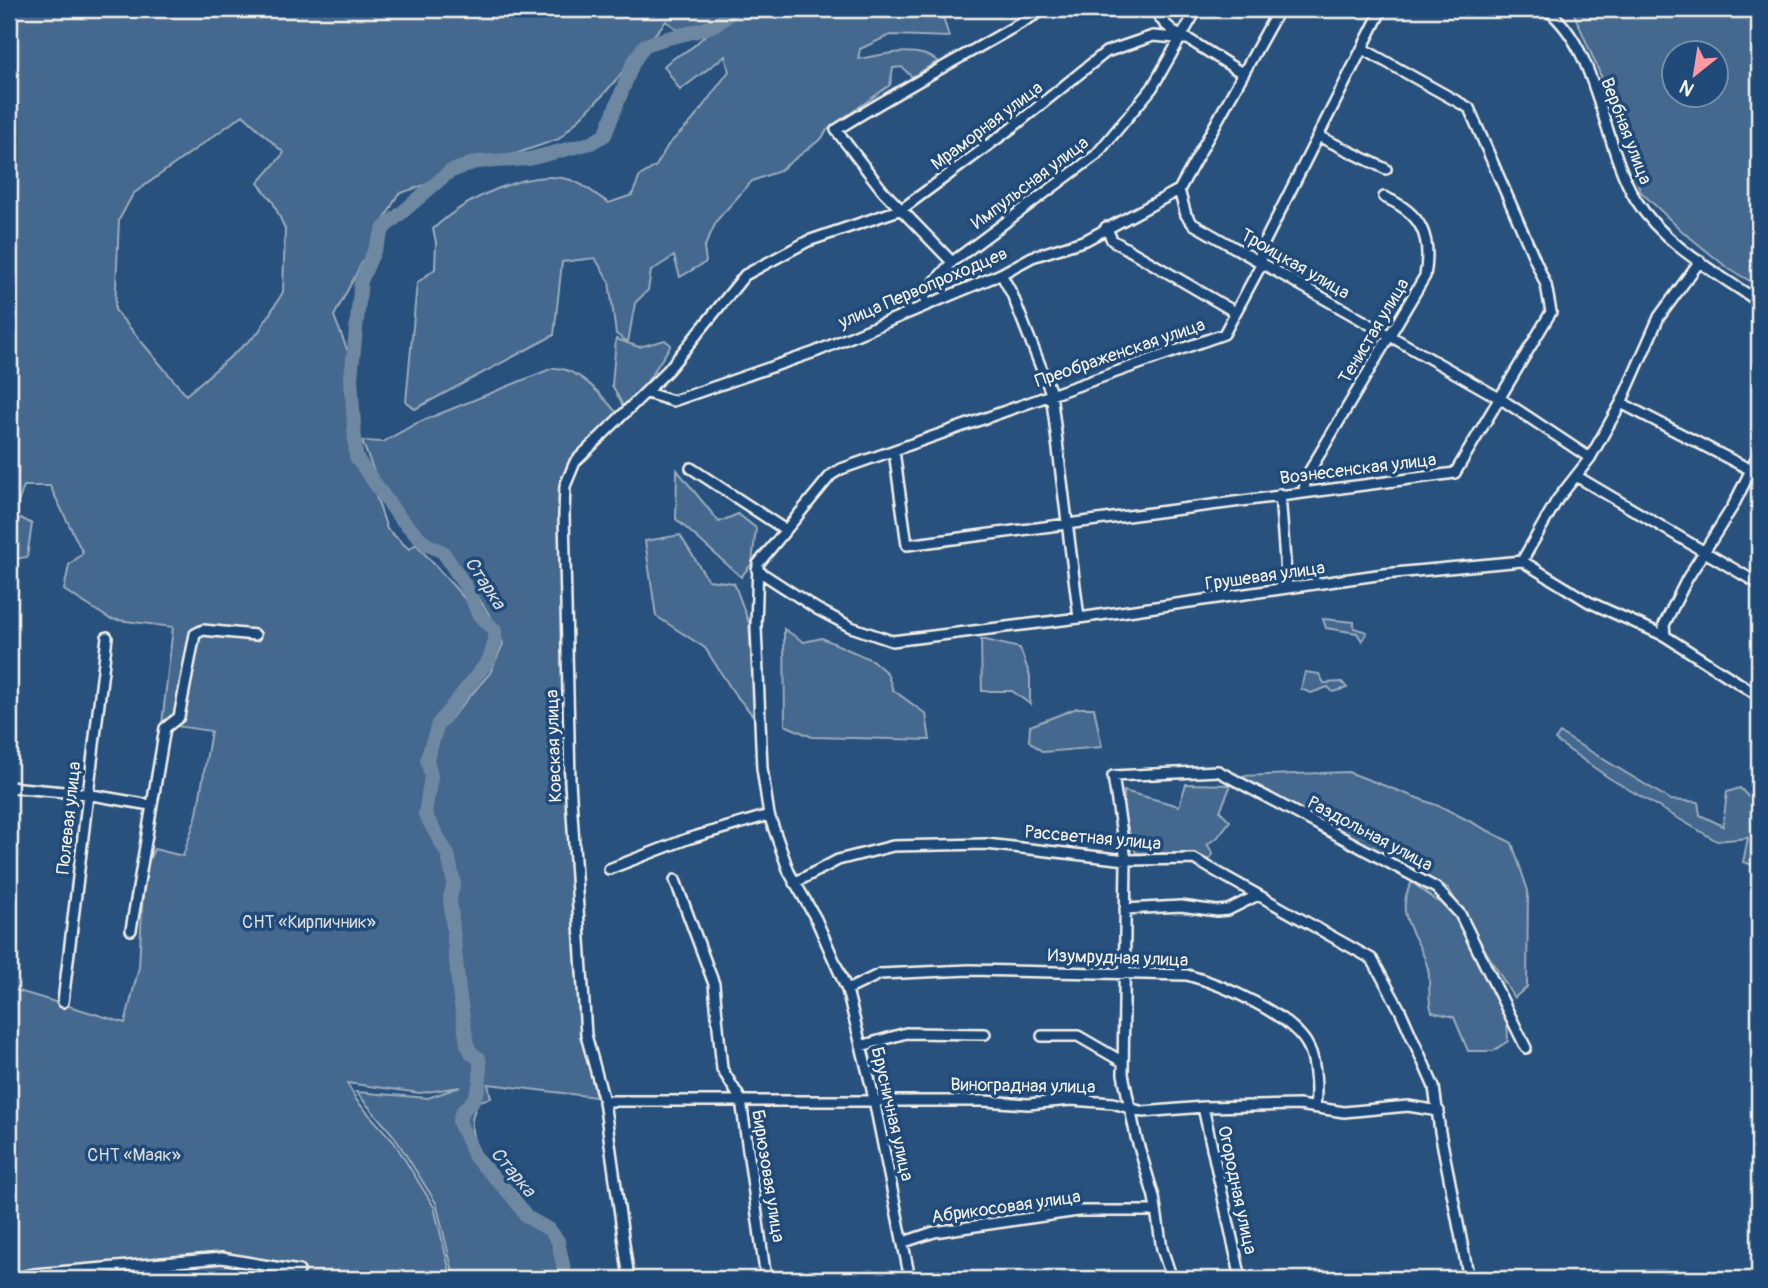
<svg xmlns="http://www.w3.org/2000/svg" width="1768" height="1288" viewBox="0 0 1768 1288" font-family="Pangolin,sans-serif">
<style>
.green{fill:#45688e;stroke:#9cacbb;stroke-width:2;fill-rule:evenodd}
.lines{fill:none;stroke-linecap:round;stroke-linejoin:round}
.river{stroke:#6e88a2;stroke-width:14}
.minor-casing{stroke:#f4f1e8;stroke-width:14}
.minor{stroke:#1f4a7a;stroke-width:9}
.labels{text-anchor:middle;dominant-baseline:central;stroke-width:7;stroke-linejoin:round;paint-order:stroke}
.street-label{font-size:18px;fill:#f4f1e8;stroke:#1f4a7a}
.park-label{font-size:18px;fill:#dadcda;stroke:#1f4a7a}
.water-label{font-size:19px;font-style:italic;fill:#d9dcda;stroke:#1f4a7a}
</style>
<rect width="100%" height="100%" fill="#28517e"/>
<filter id="ink" filterUnits="userSpaceOnUse"><feTurbulence type="fractalNoise" baseFrequency=".0143" numOctaves="2"/><feDisplacementMap in="SourceGraphic" scale="14" xChannelSelector="R" yChannelSelector="G"/><feConvolveMatrix kernelMatrix="1 2 1 2 8 2 1 2 1" color-interpolation-filters="sRGB"/></filter>
<g filter="url(#ink)">
<path class="green" d="M9,9H733C723,24 701,29 684,34L666,21L603,95L559,139L398,194L334,316L352,362L356,436L387,529L409,549L416,544L466,600L470,594L478,614L495,630C497,678 438,705 429,749C426,760 431,766 431,776C432,799 420,805 434,827L427,813L433,777L429,759L431,747L438,733L490,673L503,644L494,622L446,549L428,541L381,489L362,441L383,442L417,423L553,368C579,367 602,396 618,414L573,459L562,487L582,1034L596,1097L488,1084L491,1098L479,1101C456,1140 492,1169 518,1196L515,1204C528,1223 535,1219 549,1232C560,1242 561,1265 564,1279H444L454,1276L436,1203L394,1136L356,1092L428,1098L460,1087L420,1093L347,1083L357,1101L394,1142L434,1207L451,1276L434,1279H9V988L125,1023L139,967L144,872L154,849L183,856L197,814L211,731L162,724L173,627L110,619L64,590L69,565L83,553L50,486H24L17,506H9ZM243,115L284,153L258,183L273,202L285,229L283,292L258,333L186,395L115,310L119,220L133,194ZM440,837L449,854L456,883L452,898L454,944L461,968L467,1033L459,991V967L453,944L450,898L454,883Z
M745,9H947L943,17L949,37L890,35L860,49L858,59C882,55 916,45 938,61L912,77L902,67L893,68L890,85L826,131L822,138L779,171L752,181L717,220L704,248L706,262L680,277L674,256L651,271L648,290L635,303L628,342L616,334L609,281L595,258L562,262L554,335L415,409L406,402L417,283L435,269L436,242L433,229C464,200 528,167 571,180C584,184 597,196 609,203L632,195L640,176L656,166L668,145L692,121L729,71L725,56L680,90L664,66C675,54 687,53 696,44C709,31 715,28 732,19L734,12Z
M1572,9H1759V286L1729,269L1682,231L1640,191L1622,125ZM1674,52H1716V94H1674Z
M616,339L639,347L665,340L671,345L641,391L623,406L612,385Z
M677,470L719,522L738,514L756,528L752,563L741,577L676,519Z
M21,518L32,524L27,557L9,560V523Z
M680,535L708,580L734,583L749,623L755,718L734,693L705,648L656,616L645,541Z
M1323,619L1354,622V628L1367,632L1362,641L1357,633L1326,628Z
M784,629L804,642L822,638L872,660L887,673L893,690L926,714L930,740L812,737L785,725Z
M981,639L1020,648L1030,676V704L1012,691H982Z
M1305,672L1319,674L1324,683L1342,682L1347,688L1333,692L1328,687L1311,693L1301,689Z
M1077,708H1094L1102,747L1043,752L1029,741L1030,726Z
M1560,733L1671,800L1698,802L1700,815L1723,826L1727,792L1740,788L1759,808V867L1743,862L1748,838L1717,841L1609,778L1555,740Z
M1348,772L1444,808L1512,843L1528,891L1527,987L1514,998L1448,888L1239,776Z
M1186,784L1231,785L1220,811L1230,821L1217,838L1207,844L1213,853L1209,861L1193,853H1136L1124,815V791L1179,806Z
M1412,882L1435,900L1452,907L1507,1015L1508,1041L1493,1051H1468L1454,1017L1432,1012C1427,999 1431,983 1428,969C1421,937 1391,917 1412,882Z"/>
<g class="lines">
<path class="river" d="M566,1279L558,1241L550,1230L527,1217L512,1196L475,1157L459,1122C460,1109 468,1108 474,1098C481,1088 481,1069 479,1058L472,1054L467,1044L459,991L450,898L454,883L448,855L425,814L431,776L427,759L438,724L489,660L495,641V630L478,614L470,594L443,552L426,544L399,517L356,457L351,378L361,281L384,228L449,172L476,162L529,159L591,143L605,135L633,63L644,46C671,32 715,36 733,9"/>
<defs>
<path id="minor" d="M1154,9L1164,23L1180,37
M1279,9L1179,190L1186,215L1193,224L1501,399L1590,458
M1546,9C1599,48 1602,145 1636,200C1664,245 1717,273 1759,302
M1318,136L1386,169
M1106,227L1112,240L1235,312
M952,262L883,191L836,130C904,87 976,50 1045,9
M1001,274L1012,294L1051,393L1079,618
M926,305L924,294L952,262L1096,155L1152,88L1197,9
M647,393L673,401L815,352L1001,274L1032,257L1086,240L1179,190
M1621,403L1751,470L1759,452
M894,451L907,545L1455,473L1551,312L1546,285L1469,108L1363,49
M691,468L784,529
M1576,476L1759,584
M1304,490L1306,477L1425,276C1432,237 1422,213 1384,197
M1280,494L1287,588
M1522,561L1557,500L1590,458L1621,403L1659,317L1700,261
M757,570L817,609L851,627L892,641L1079,618L1384,574L1522,561L1589,602L1665,636L1759,696
M1665,636L1664,625L1687,579L1733,506L1751,470L1759,476
M9,787L86,794L150,805
M609,869L687,839L769,815
M675,880L714,984L722,1069L741,1100L766,1279
M794,883L838,860L893,846L986,844L1126,860L1194,859L1372,959L1400,1010L1434,1087L1440,1132L1469,1279
M1125,909L1181,906L1217,911L1228,910L1258,895
M131,930L165,728L179,717L195,634L203,630L255,635
M847,990L880,974L969,970L1187,975C1221,984 1294,1015 1309,1048C1316,1062 1317,1092 1315,1107
M63,1002L107,637
M1042,1036H1078L1123,1062
M861,1046L906,1033L985,1034
M604,1101H984L1028,1104L1071,1100L1113,1103L1143,1112L1203,1107L1299,1105L1344,1112L1408,1106L1439,1111
M1203,1107L1241,1279
M904,1242L934,1232L1078,1211H1156
M9,1279L34,1274L222,1258L299,1271
M629,1279L604,1101L586,1035L570,781L564,514L565,486L575,462L668,370L745,275L808,241L902,209L1013,127L1106,52L1153,36L1188,39L1242,73
M910,1279L871,1085L847,990L816,919L789,872L769,815L762,768L756,627L758,564L831,475L841,469L1224,334L1262,263L1260,251L1382,9
M1172,1279L1162,1249L1154,1197L1136,1137L1123,1074L1126,860L1113,776L1218,771L1436,888L1460,914L1526,1048"/>
</defs>
<use href="#minor" class="minor-casing"/>
<use href="#minor" class="minor"/>
</g>
</g>
<g class="labels">
<g class="street-label">
<text transform="translate(987 126) rotate(-37)">Мраморная улица</text>
<text transform="translate(1626 131) rotate(69)">Вербная улица</text>
<text transform="translate(1030 183) rotate(-37)">Импульсная улица</text>
<text transform="translate(1295 264) rotate(30)">Троицкая улица</text>
<text transform="translate(923 288) rotate(-23)">улица Первопроходцев</text>
<text transform="translate(1374 331) rotate(-59)">Тенистая улица</text>
<text transform="translate(1120 353) rotate(-19)">Преображенская улица</text>
<text transform="translate(1358 469) rotate(-7)">Вознесенская улица</text>
<text transform="translate(1265 576) rotate(-8)">Грушевая улица</text>
<text transform="translate(554 746) rotate(-92)">Ковская улица</text>
<text transform="translate(69 818) rotate(-84)">Полевая улица</text>
<text transform="translate(1370 834) rotate(28)">Раздольная улица</text>
<text transform="translate(1093 838) rotate(5)">Рассветная улица</text>
<text transform="translate(1118 958) rotate(2)">Изумрудная улица</text>
<text transform="translate(1023 1086) rotate(1)">Виноградная улица</text>
<text transform="translate(892 1114) rotate(77)">Брусничная улица</text>
<text transform="translate(768 1176) rotate(81)">Бирюзовая улица</text>
<text transform="translate(1237 1190) rotate(78)">Огородная улица</text>
<text transform="translate(1006 1207) rotate(-8)">Абрикосовая улица</text>
</g>
<g class="park-label">
<text x="309" y="922">СНТ «Кирпичник»</text>
<text x="134" y="1155">СНТ «Маяк»</text>
</g>
<g class="water-label">
<text transform="translate(485 583) rotate(57)">Старка</text>
<text transform="translate(513 1172) rotate(50)">Старка</text>
</g>
</g>
<rect width="1768" height="1288" fill="none" stroke="#1f4a7a" stroke-width="35"/>
<rect x="18" y="18" width="1733" height="1253" fill="none" stroke="#f4f1e8" stroke-width="2.5" filter="url(#ink)"/>
<g transform="translate(1695 74) rotate(210)"><circle r="33" fill="#1f4a7a" stroke="#748da6" stroke-width="2"/>
<path d="M0-5L12 26L0 18L-12 26Z" fill="#ff9aa2"/>
<text y="-10" font-size="19" font-weight="bold" text-anchor="middle" fill="#f4f1e8">N</text>
</g>
</svg>
